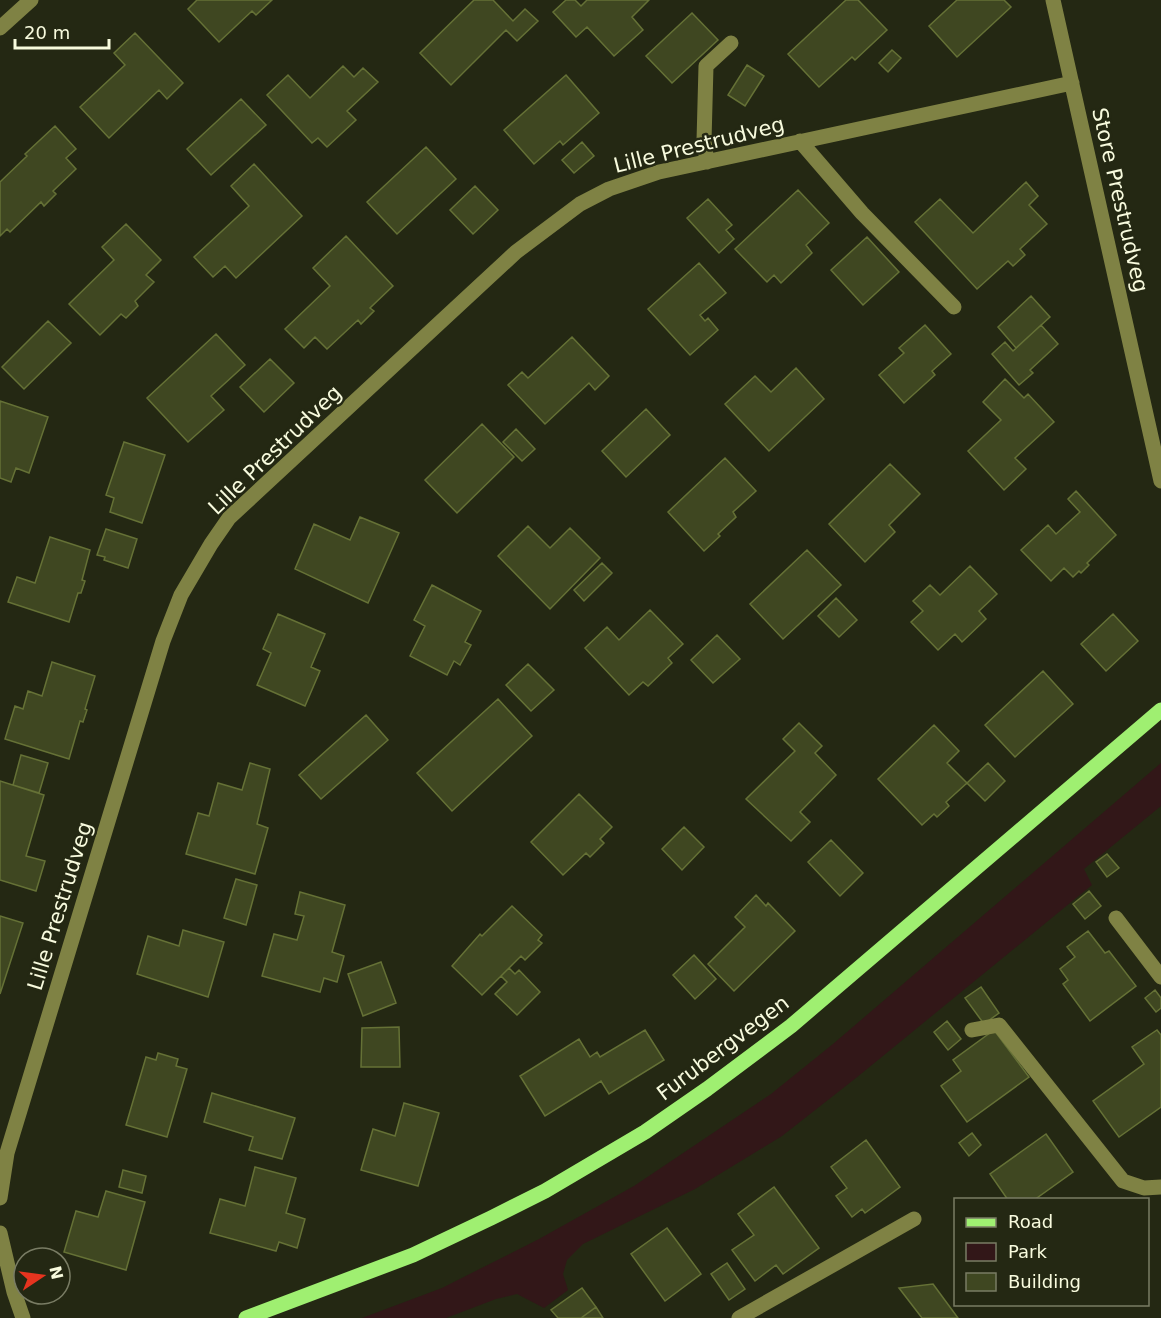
<svg xmlns="http://www.w3.org/2000/svg" width="1161" height="1318" viewBox="0 0 1161 1318" font-family="'DejaVu Sans',sans-serif">
<style>
.green{fill:#321718}
.building{fill:#3f4721;stroke:#657136;stroke-width:1.5}
.lines{fill:none;stroke-linecap:round;stroke-linejoin:round}
.minor{stroke:#7f8244;stroke-width:15}
.major{stroke:#9fef71;stroke-width:15}
.labels{text-anchor:middle;dominant-baseline:central;stroke-width:5;stroke-linejoin:round;paint-order:stroke}
.street-label{font-size:21px;fill:#f8fbde;stroke:#242813}
</style>
<rect width="100%" height="100%" fill="#242813"/>
<path class="green" d="M1161,763V806L1084,869L1092,885L856,1078L782,1136L695,1189L583,1244L567,1260L563,1274L568,1290L544,1308L517,1294L496,1299L446,1318H362L442,1288L539,1239L634,1186L771,1094L833,1044Z"/>
<path class="building" d="M197,0H272L256,15L252,11L219,42L188,9Z
M474,0H493L513,21L525,9L538,21L517,41L506,30L451,85L420,53Z
M566,0H575L581,6L587,0H649L632,17L643,30L614,56L587,27L576,37L553,12Z
M846,0H858L887,30L855,60L852,57L819,87L788,54Z
M957,0H1004L1011,7L957,57L929,26Z
M692,13L718,40L672,83L646,56Z
M135,33L183,83L167,99L159,90L109,138L80,107L125,65L114,53Z
M892,50L901,58L888,72L879,63Z
M747,65L764,76L745,106L728,95Z
M343,66L354,77L363,68L378,82L347,111L356,120L327,147L318,138L312,143L267,95L288,75L310,98Z
M566,75L599,113L563,145L560,141L534,164L504,130Z
M241,99L266,125L211,175L187,149Z
M55,126L76,149L66,158L76,169L53,191L56,194L44,206L41,202L10,232L7,229L0,236V182L27,156L25,154Z
M582,142L594,156L574,173L562,160Z
M426,147L456,179L397,234L367,202Z
M254,164L302,216L236,278L225,266L213,277L194,257L249,206L231,186Z
M1026,182L1038,196L1029,205L1047,224L1020,249L1025,255L1013,266L1008,261L977,289L915,222L940,199L973,233Z
M475,186L498,210L473,234L450,210Z
M798,190L829,223L806,245L812,253L781,283L774,275L767,282L735,249Z
M708,199L732,225L726,230L734,239L719,253L687,218Z
M126,224L161,260L146,275L154,282L135,301L138,306L126,318L121,314L100,335L69,304L114,260L102,247Z
M346,236L393,286L370,308L374,311L361,324L358,320L327,349L315,337L304,348L285,329L330,286L313,268Z
M867,237L899,272L863,305L831,270Z
M699,263L726,293L700,315L705,321L708,318L718,330L690,355L648,309Z
M1031,296L1050,317L1016,348L998,327Z
M48,321L71,343L24,389L2,367Z
M925,325L951,354L932,371L935,375L904,403L879,375L904,353L899,348Z
M1041,325L1058,344L1030,370L1033,373L1019,385L992,354L1005,342L1013,351Z
M216,334L245,365L211,396L224,410L188,442L147,398Z
M572,337L609,376L595,390L589,383L545,424L508,385L522,372L528,378Z
M270,359L294,383L264,412L240,387Z
M796,368L824,399L769,451L725,404L755,376L771,392Z
M1005,379L1024,398L1028,394L1054,422L1015,458L1026,469L1004,490L968,451L1001,420L983,402Z
M0,401L48,417L29,473L16,468L11,482L0,478Z
M646,409L670,435L626,477L602,451Z
M482,424L514,457L457,513L425,480Z
M516,429L535,449L522,461L503,442Z
M124,442L165,455L142,523L110,512L114,498L106,495Z
M725,458L756,491L733,512L736,517L718,534L720,536L704,551L668,512Z
M890,464L920,494L889,525L895,532L865,562L829,524Z
M1076,491L1116,535L1087,563L1089,565L1081,573L1079,571L1073,577L1064,568L1051,581L1021,550L1048,525L1056,534L1080,512L1068,499Z
M360,517L399,533L368,603L295,569L314,524L350,540Z
M528,526L550,548L570,528L600,558L550,609L498,556Z
M106,529L137,539L128,568L104,560L105,557L97,555Z
M50,537L90,550L82,580L85,581L81,593H78L69,622L8,602L17,577L35,583Z
M807,550L841,585L783,639L750,604Z
M602,563L612,573L584,601L574,590Z
M970,566L997,594L979,611L986,619L962,642L955,634L938,650L911,622L923,611L913,601L930,585L940,595Z
M432,585L481,611L465,642L471,645L460,665L454,661L447,675L410,656L425,626L414,620Z
M836,598L857,620L839,637L818,616Z
M650,610L683,644L668,658L672,663L648,686L643,682L629,695L585,648L607,627L619,640Z
M278,614L325,634L311,667L320,671L305,706L257,685L271,653L263,649Z
M1113,614L1138,641L1106,671L1081,644Z
M717,635L740,659L713,683L691,660Z
M52,662L95,676L85,709L87,710L83,722L80,721L69,759L5,739L15,706L23,709L28,691L42,696Z
M528,664L554,690L531,711L506,685Z
M1043,671L1073,704L1015,757L985,725Z
M498,699L532,736L452,811L417,773Z
M366,715L388,740L321,799L299,775Z
M799,723L822,746L815,753L836,775L800,812L810,822L791,841L746,799L795,751L783,739Z
M934,725L959,751L947,763L967,783L946,802L949,806L937,817L934,814L922,825L878,779Z
M21,755L48,763L39,793L13,785Z
M250,763L270,769L257,824L268,828L255,874L186,854L198,813L209,816L218,783L242,790Z
M988,763L1005,781L985,801L967,783Z
M0,781L44,795L26,856L45,861L36,891L0,880Z
M579,794L612,827L600,839L604,843L590,857L586,853L563,875L531,842Z
M684,827L704,847L682,870L662,849Z
M831,840L863,873L840,896L808,862Z
M1107,854L1119,868L1107,877L1096,862Z
M236,879L257,885L246,925L224,918Z
M1089,891L1101,906L1085,919L1073,904Z
M300,892L345,905L332,952L344,956L337,982L324,978L320,992L262,976L274,934L297,940L304,916L295,914Z
M756,895L766,906L768,903L795,931L734,991L708,964L745,927L735,917Z
M512,906L542,935L538,940L542,943L525,960L521,956L482,995L452,966L480,934L482,936Z
M0,916L23,923L0,994Z
M183,930L224,942L208,997L137,974L148,936L179,946Z
M1088,931L1105,953L1109,951L1136,986L1090,1021L1063,984L1068,980L1060,969L1075,957L1067,947Z
M694,955L716,979L695,999L673,975Z
M381,962L396,1003L363,1016L348,974Z
M509,968L515,974L519,970L540,992L517,1015L495,994L507,982L501,976Z
M981,987L999,1013L984,1024L965,998Z
M1155,990L1161,998V1008L1156,1012L1145,998Z
M947,1021L961,1039L948,1050L934,1032Z
M399,1027L400,1067H361L362,1028Z
M645,1030L664,1060L609,1094L601,1081L545,1116L520,1076L579,1039L590,1057L597,1052L600,1057Z
M994,1030L1029,1077L967,1122L941,1086L961,1071L953,1060Z
M1157,1030L1161,1035V1107L1119,1137L1093,1101L1144,1064L1132,1047Z
M158,1053L178,1059L176,1066L187,1069L167,1137L126,1125L146,1057L156,1060Z
M212,1093L295,1118L282,1159L249,1150L253,1137L204,1122Z
M404,1103L439,1113L418,1186L361,1170L373,1129L395,1136Z
M972,1133L981,1145L969,1156L959,1143Z
M1046,1134L1073,1172L1034,1200H1008L990,1174Z
M866,1140L900,1187L865,1213L862,1209L852,1217L836,1196L847,1188L831,1167Z
M255,1167L296,1178L286,1213L305,1219L297,1248L279,1242L276,1251L210,1233L220,1199L245,1206Z
M123,1170L146,1176L142,1193L119,1187Z
M774,1187L819,1248L783,1274L776,1265L755,1281L732,1250L754,1235L738,1214Z
M106,1191L145,1202L126,1270L64,1252L76,1211L98,1217Z
M667,1228L701,1274L665,1301L631,1254Z
M727,1263L745,1289L729,1300L711,1274Z
M933,1284L958,1318H922L899,1288Z
M582,1288L596,1307L581,1318H558L551,1310Z
M596,1307L603,1318H581Z"/>
<g class="lines">
<path class="minor" d="M1053,0L1161,481
M0,28L31,0
M800,141L862,213L954,307
M707,162L704,141L706,66L731,43
M1116,918L1161,977
M972,1030L999,1025L1123,1181L1144,1188L1161,1187
M0,1198L7,1153L163,641L181,595L211,544L229,518L516,252L580,204L609,189L659,172L1072,83
M0,1233L14,1292L23,1318
M739,1318L914,1219"/>
<path class="major" d="M246,1318L413,1255L491,1218L545,1191L645,1132L707,1089L791,1026L1161,710"/>
</g>
<g class="labels">
<g class="street-label">
<text transform="translate(699 145) rotate(-14)">Lille Prestrudveg</text>
<text transform="translate(1120 200) rotate(77)">Store Prestrudveg</text>
<text transform="translate(275 450) rotate(-44)">Lille Prestrudveg</text>
<text transform="translate(60 906) rotate(-73)">Lille Prestrudveg</text>
<text transform="translate(723 1048) rotate(-37)">Furubergvegen</text>
</g>
</g>
<rect x="954" y="1198" width="195" height="108" fill="#242813" stroke="#797c64" stroke-width="1.5"/>
<rect x="966" y="1218" width="30" height="9" fill="#9fef71" stroke="#797c64" stroke-width="1.5"/>
<text x="1008" y="1228" font-size="18" fill="#f8fbde">Road</text>
<rect x="966" y="1243" width="30" height="18" fill="#321718" stroke="#797c64" stroke-width="1.5"/>
<text x="1008" y="1258" font-size="18" fill="#f8fbde">Park</text>
<rect x="966" y="1273" width="30" height="18" fill="#3f4721" stroke="#797c64" stroke-width="1.5"/>
<text x="1008" y="1288" font-size="18" fill="#f8fbde">Building</text>
<g transform="translate(42 1276) rotate(77)"><circle r="28" fill="#242813" stroke="#797c64" stroke-width="1.5"/>
<path d="M0-4.5L10 22L0 15L-10 22Z" fill="#e6341f"/>
<text y="-9" font-size="16" font-weight="bold" text-anchor="middle" fill="#f8fbde">N</text>
</g>
<path d="M15 39v9h94v-9" fill="none" stroke="#f8fbde" stroke-width="3"/>
<text x="24" y="39" font-size="18" fill="#f8fbde" stroke="#242813" stroke-width="4.5" paint-order="stroke">20 m</text>
</svg>
